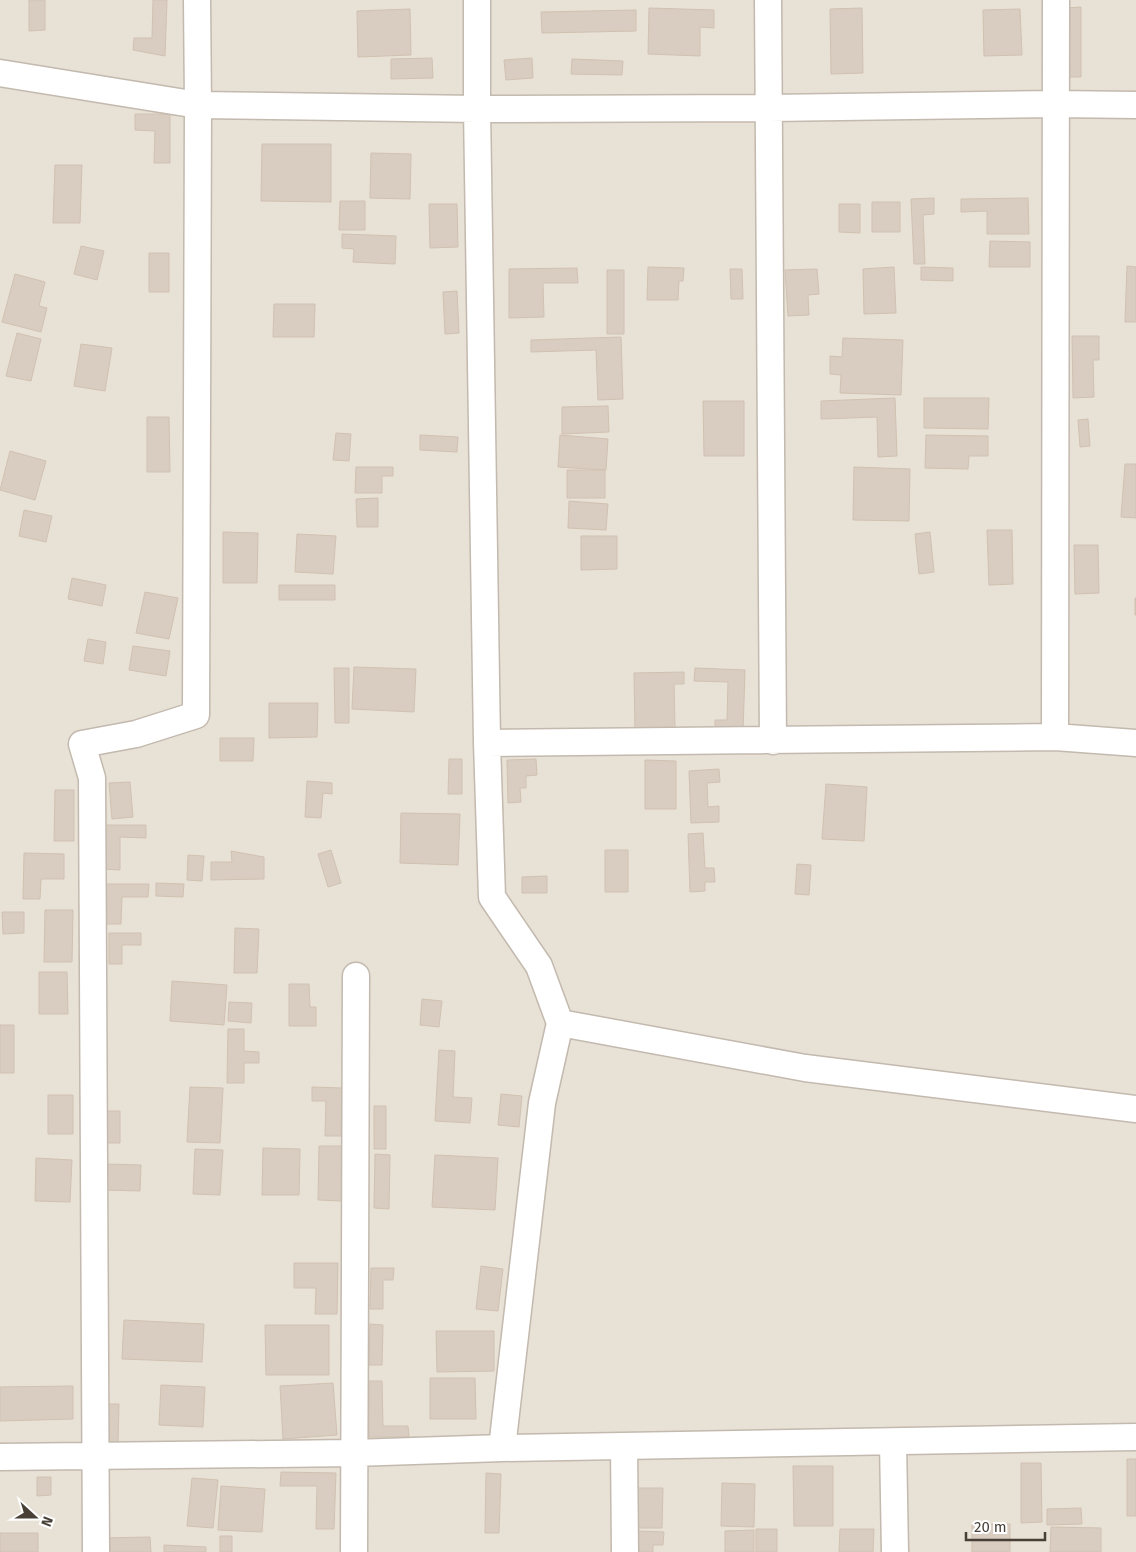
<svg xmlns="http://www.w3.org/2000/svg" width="1136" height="1552" viewBox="0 0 1136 1552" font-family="'Fira Sans',sans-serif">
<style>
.residential{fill:#e8e1d6}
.building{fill:#d9cdc1;stroke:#d1c1b1}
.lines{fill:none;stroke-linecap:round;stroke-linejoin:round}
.minor-casing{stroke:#c3b9ae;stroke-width:29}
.minor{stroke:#fff;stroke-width:26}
</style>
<rect width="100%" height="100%" fill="#f4efe8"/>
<path class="residential" d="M0,0H1136V1552H0Z"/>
<path class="building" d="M29,0H45V30L29,31Z
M153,0H167L165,56L133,50L134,38H152Z
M1081,7V77H1066L1065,8Z
M649,8L714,10V28L700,27V56L648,54Z
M862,8L863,73L831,74L830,9Z
M410,9L411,55L358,57L357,11Z
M1020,9L1022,55L984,56L983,10Z
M636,10V31L542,33L541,12Z
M432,58L433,78L391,79V59Z
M532,58L533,78L506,80L504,60Z
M572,59L623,61L622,75L571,74Z
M135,114H170V163H154L155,131L135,130Z
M262,144H331V202L261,201Z
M371,153L411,154L410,199L370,198Z
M55,165H82L80,223H53Z
M934,198V214L923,215L925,264H914L911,199Z
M1028,198L1029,234H987V211L961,212V199Z
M340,201H365V230H339Z
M872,202H900V232H872Z
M429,204H457L458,247L430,248Z
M839,204H860V233L839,232Z
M342,234L396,236L395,264L353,262L354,249L342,248Z
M990,241L1030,242V267H989Z
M81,246L104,251L97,280L74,274Z
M149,253H169V292H149Z
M1127,266L1136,267V322H1125Z
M648,267L684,268L683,281H679L678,300H647Z
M894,267L896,313L864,314L863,269Z
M921,267L953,268V281L921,280Z
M577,268L578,283H543L544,317L509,318V269Z
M730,269H742L743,299H731Z
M817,269L819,294L808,295L809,315L788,316L785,270Z
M607,270H624V334H607Z
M15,274L45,282L39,306L47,308L41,332L2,322Z
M457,291L459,333L445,334L443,292Z
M274,304H315L314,337H273Z
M17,333L41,339L31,381L6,376Z
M1072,336H1099V360H1093L1094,397L1073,398Z
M621,337L623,399L598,400L596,350L531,352V340Z
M843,338L903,340L901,395L840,393L841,375L830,374V356L842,357Z
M81,344L112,348L105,391L74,386Z
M895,398L897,456L878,457L877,417L821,419V401Z
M924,398H989L988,429L924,428Z
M703,401H744V456H704Z
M608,406L609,432L562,434V407Z
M147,417H169L170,472H147Z
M1088,419L1090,446L1080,447L1078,420Z
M336,433L351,434L349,461L333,460Z
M420,435L458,437L457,452L420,450Z
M560,435L608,439L606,470L558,467Z
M926,435L988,436V456H969L968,469L925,468Z
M10,451L46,461L35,500L0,490Z
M1125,464H1136V518L1121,517Z
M356,467H393V476H382V493H355Z
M854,467L910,469L909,521L853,520Z
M567,470H605V498H567Z
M378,498V527H357L356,499Z
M569,501L608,504L606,530L568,528Z
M24,510L52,516L46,542L19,536Z
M987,530H1012L1013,584L989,585Z
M223,532L258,533L257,583H223Z
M930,532L934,572L919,574L915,534Z
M297,534L336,536L333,574L295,572Z
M581,536H617V569L581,570Z
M1074,545H1098L1099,593L1075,594Z
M72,578L106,585L102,606L68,599Z
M279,585H335V600H279Z
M145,592L178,598L169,639L136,633Z
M1135,598H1136V615H1135Z
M88,639L106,642L103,664L84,661Z
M133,646L170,651L166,676L129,670Z
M354,667L416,669L414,712L352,709Z
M334,668H349V723H335Z
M695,668L745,670L743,733L715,732V720H727L728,682L694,681Z
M684,672V684H674L675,728L635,729L634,673Z
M269,703H318L317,737L269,738Z
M220,738H254L253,761H220Z
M449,759H462V794H448Z
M536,759L537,775L526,776V788H520L521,802L508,803L507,760Z
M645,760L676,761V809H645Z
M719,769L720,782L707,783L708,807L719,806V822L691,823L689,771Z
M307,781L332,783V794L323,793L321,818L305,817Z
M130,782L133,817L112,819L109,783Z
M826,784L867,787L864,841L822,839Z
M55,790H74V841H54Z
M401,813L460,814L458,865L400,863Z
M105,825H146V838L120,837V870L104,869Z
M703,833L705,868H714L715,882H705V891L690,892L688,834Z
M331,850L341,883L328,887L318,854Z
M605,850H628V892H605Z
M231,851L264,857V879L211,880V862H232Z
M24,853L64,854V879H41L40,899H23Z
M188,855L204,856L202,881L187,880Z
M797,864L811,865L809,895L795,894Z
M547,876V893H522V877Z
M156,883L184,884L183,897L156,896Z
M104,884H149L148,897H122L121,924H104Z
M45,910H73L72,962H44Z
M2,912H24V933L3,934Z
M235,928L259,929L257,973H234Z
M109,933H141V945H122V964H109Z
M39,972H67L68,1014H39Z
M172,981L227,985L224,1025L170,1021Z
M289,984H309L310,1007H316V1026H289Z
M422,999L442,1001L439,1027L420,1025Z
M229,1002L252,1003L251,1023L228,1021Z
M0,1025H14V1073H0Z
M228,1029H244V1051L259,1052V1063H244V1083H227Z
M439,1050L455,1051L453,1097L472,1098L470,1123L435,1121Z
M190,1087L223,1088L220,1143L187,1142Z
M312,1087L342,1088L341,1136H325L326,1101H312Z
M501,1094L522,1096L519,1127L498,1125Z
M48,1095H73V1134H48Z
M374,1106H386V1149H374Z
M101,1111H120V1143H101Z
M319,1146H343L342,1201L318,1200Z
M263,1148L300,1149L299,1195H262Z
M195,1149L223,1150L220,1195L193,1194Z
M375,1154L390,1155L389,1209L374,1208Z
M435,1155L498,1158L495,1210L432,1207Z
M36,1158L72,1160L70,1202L35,1201Z
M105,1164L141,1165L140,1191L104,1190Z
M294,1263H338L337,1314H315L316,1288H294Z
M481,1266L503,1269L498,1311L476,1309Z
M371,1268H394L393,1280H383V1309H370Z
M124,1320L204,1324L202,1362L122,1359Z
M370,1324L383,1325L382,1365H369Z
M265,1325H329V1375H266Z
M436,1331H494V1371L437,1372Z
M430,1378H475L476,1419H430Z
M369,1381H382L383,1426H408L409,1437H369Z
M333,1383L337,1435L283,1439L280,1386Z
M161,1385L205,1387L203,1427L159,1425Z
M73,1386V1419L0,1421V1387Z
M101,1404H119L118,1442H100Z
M1127,1459H1136V1516H1127Z
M1021,1463H1041L1042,1522L1021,1523Z
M793,1466H833V1526H794Z
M281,1472L336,1473L334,1529H316L317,1486H280Z
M486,1473L501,1474L499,1533H485Z
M37,1477H51V1495L37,1496Z
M192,1478L218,1480L213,1528L187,1526Z
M722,1483L755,1484L754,1527L721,1526Z
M221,1486L265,1489L262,1532L218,1530Z
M637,1488H663L662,1528H637Z
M1081,1508L1082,1524L1047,1525V1509Z
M972,1524H1010V1552H972Z
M1051,1527L1101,1528V1552H1050Z
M756,1529H777V1552H756Z
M840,1529H874L873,1552H839Z
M754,1530V1552H725V1531Z
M637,1531L664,1532L663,1545H653V1552H637Z
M0,1533H38V1552H0Z
M220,1536H232V1552H220Z
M150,1537L151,1552H103V1538Z
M164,1545L206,1547V1552H164Z"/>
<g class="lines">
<defs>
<path id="minor" d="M477,0V109L487,743L492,897L539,966L560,1023L542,1103L502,1448
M768,0L773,741
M0,73L198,105L477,109L770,108L1055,104L1136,105
M1055,737L1056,0
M487,743L1055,737L1136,743
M560,1023L805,1068L1136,1109
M893,1442L895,1552
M624,1446L625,1552
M0,1457L354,1453L502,1448L1136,1437
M96,1552L92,778L82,744L136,734L196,715L198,105L197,0
M354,1552L356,976"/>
</defs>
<use href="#minor" class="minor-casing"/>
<use href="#minor" class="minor"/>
</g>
<g transform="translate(35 1517) rotate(111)" stroke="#ffffff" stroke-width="4" paint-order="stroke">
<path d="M0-4L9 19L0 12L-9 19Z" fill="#483f37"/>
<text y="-8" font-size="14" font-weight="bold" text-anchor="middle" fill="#483f37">N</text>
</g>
<path d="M966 1532v8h79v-8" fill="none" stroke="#483f37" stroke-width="2.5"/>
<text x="974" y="1532" font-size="15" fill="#483f37" stroke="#ffffff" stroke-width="4" paint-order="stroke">20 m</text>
</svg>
